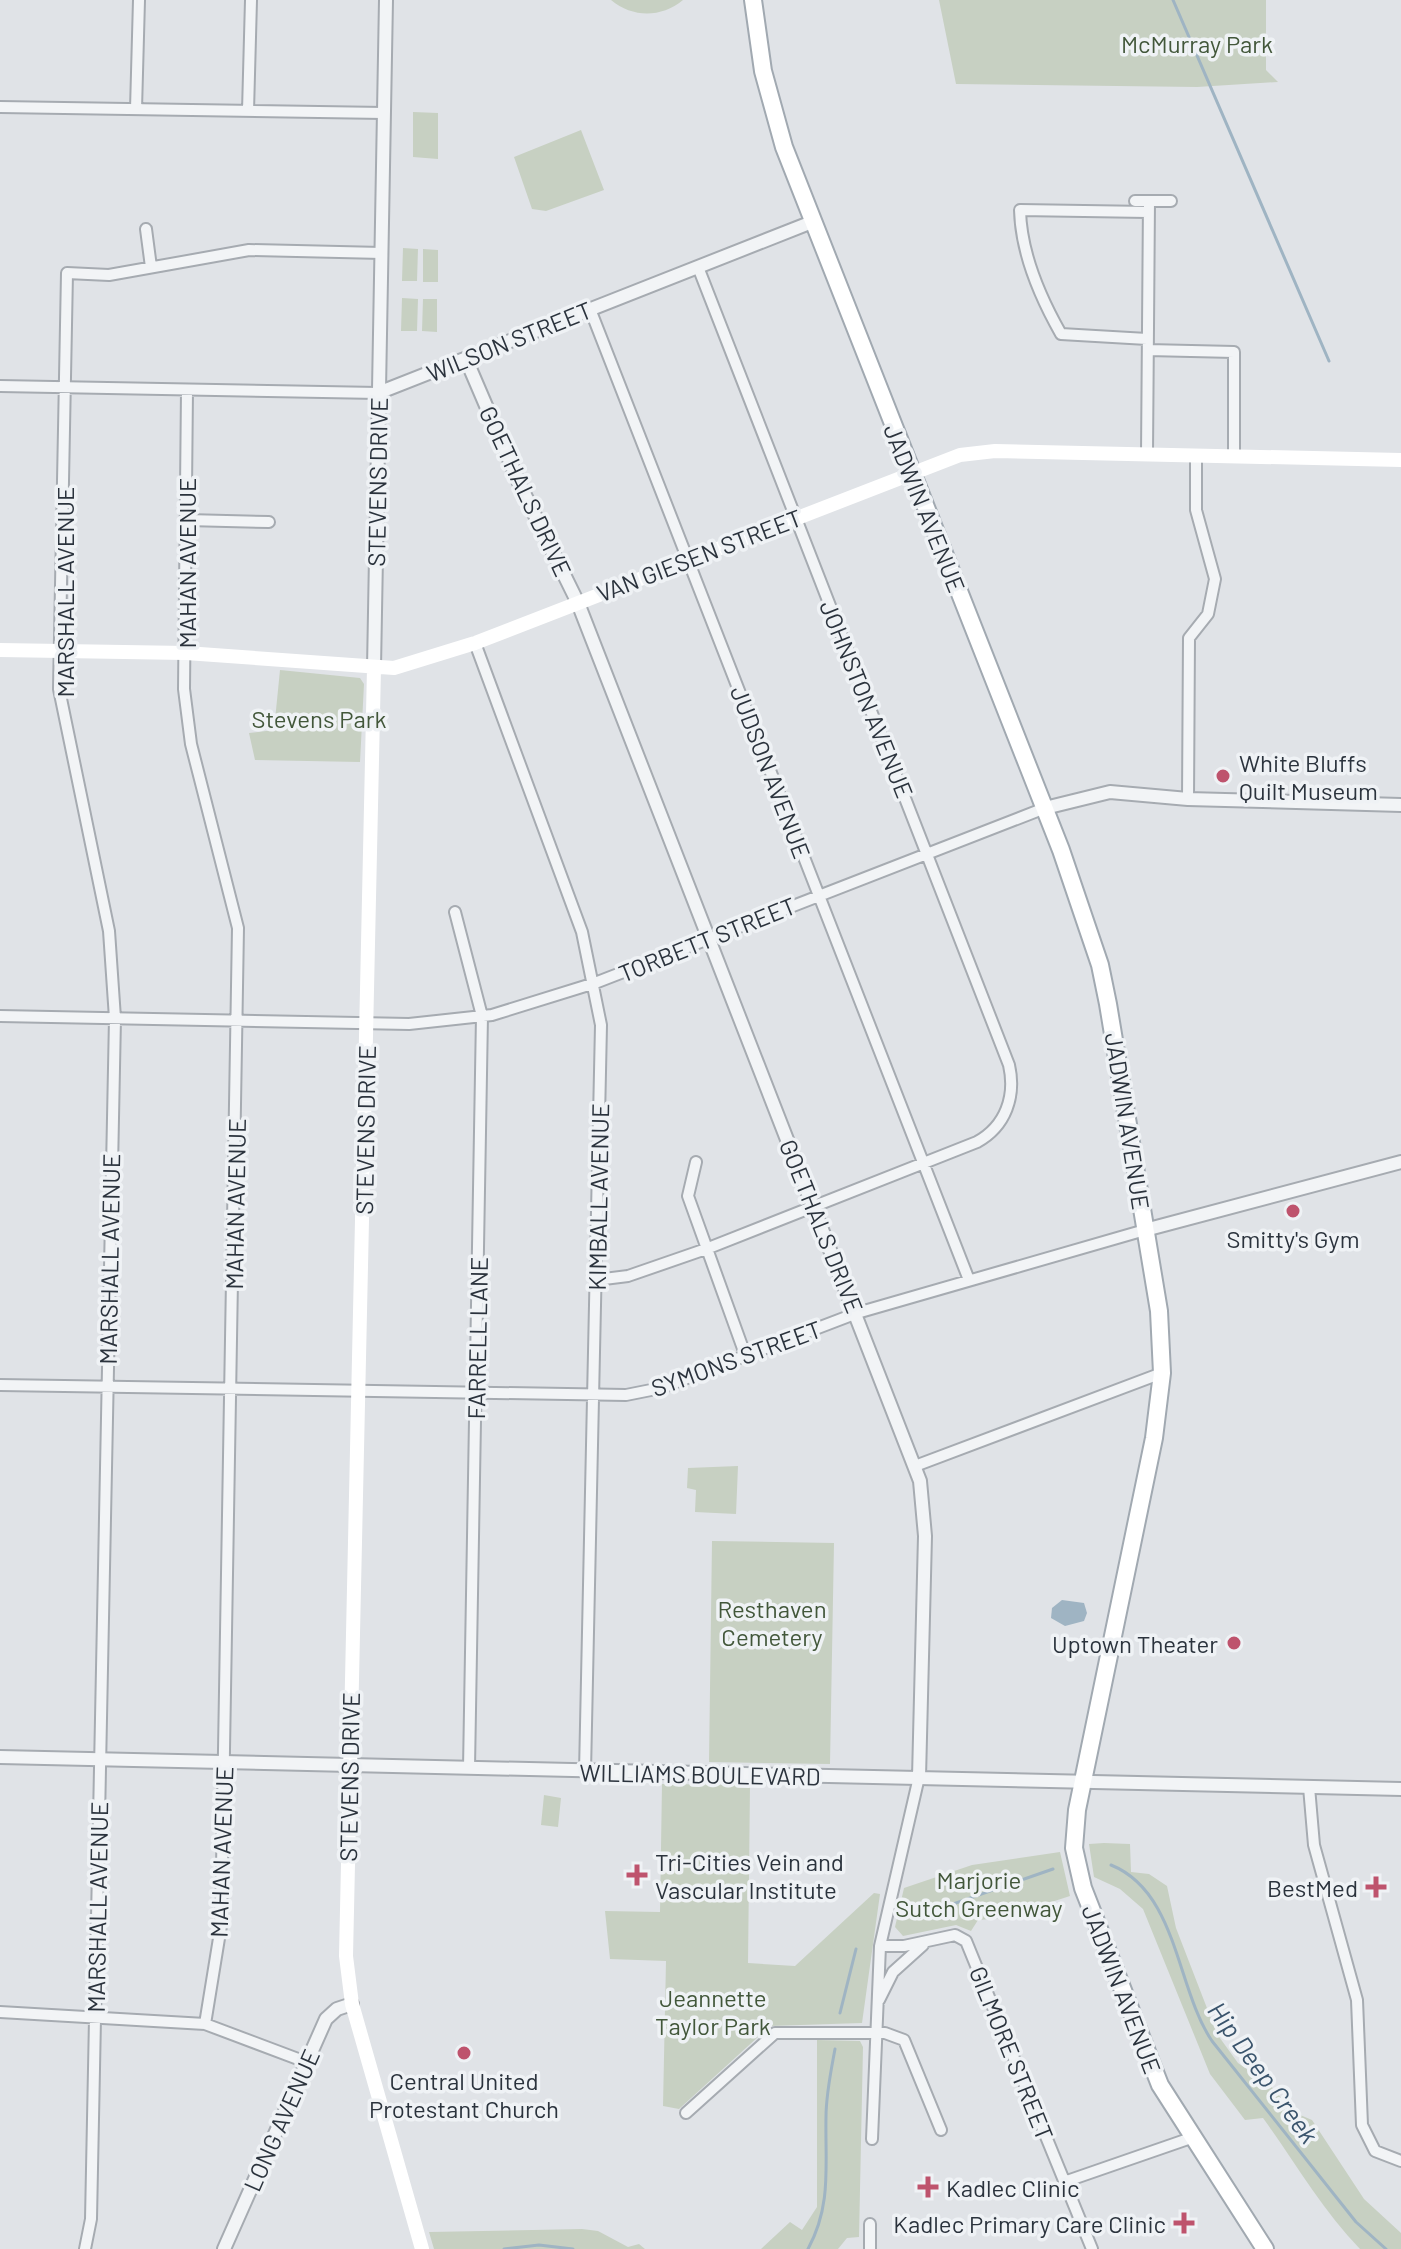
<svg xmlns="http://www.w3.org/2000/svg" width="1401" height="2249" viewBox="0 0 1401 2249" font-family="Barlow,sans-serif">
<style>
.green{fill:#c7d0c2}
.water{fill:#9fb4c3}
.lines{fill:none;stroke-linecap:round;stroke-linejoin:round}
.stream{stroke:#9fb4c3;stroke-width:3}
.minor-casing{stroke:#a6abb1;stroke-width:14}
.tertiary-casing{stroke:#a6abb1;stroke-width:16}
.primary-casing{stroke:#a1a9b1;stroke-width:20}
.minor{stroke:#f2f4f6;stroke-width:10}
.tertiary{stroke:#f2f4f6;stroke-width:12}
.secondary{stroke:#fff;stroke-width:14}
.primary{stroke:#fff;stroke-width:16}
.poi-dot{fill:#be536d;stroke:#eff2f5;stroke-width:3}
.labels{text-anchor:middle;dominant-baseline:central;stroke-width:7;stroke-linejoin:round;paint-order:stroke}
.park-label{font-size:24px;fill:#42573a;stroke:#eff2f5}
.street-label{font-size:24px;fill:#2b333d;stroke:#eff2f5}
.poi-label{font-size:24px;fill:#2b333d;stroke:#eff2f5;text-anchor:start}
.water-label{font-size:26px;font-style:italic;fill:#3a546c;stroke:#eff2f5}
</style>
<rect width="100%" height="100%" fill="#e0e3e7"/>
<path class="green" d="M611,0H683C661,18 633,18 611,0Z
M939,0H1266V70L1278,82L1197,87L956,84Z
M413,112L438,113V159L413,157Z
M581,130L604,190L546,211L532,209L514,157Z
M403,248L418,249L417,281H402Z
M423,249L438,250V282H423Z
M402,298L418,299L417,331H401Z
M423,299H437V332L422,331Z
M280,670L360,678L364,684L360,762L255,760L249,733L274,730Z
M738,1466L736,1514L695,1512L696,1490L687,1488L688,1468Z
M712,1541L834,1543L830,1764L709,1762Z
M662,1784L750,1785L748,1963L795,1966L874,1893L880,1894L862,2023L770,2026L679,2109L663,2106L666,1961L610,1959L605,1911L660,1912Z
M544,1795L561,1798L558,1827L541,1825Z
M1104,1843L1130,1844L1131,1872L1149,1874L1167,1886L1176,1928L1217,2034L1238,2063L1270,2085L1293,2112L1312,2120L1364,2199L1401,2233V2249H1360C1322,2210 1295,2162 1263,2118L1245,2120L1210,2074L1143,1909L1120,1889L1094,1877L1089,1844Z
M1060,1852L1070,1896L1002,1918L978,1920L971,1931L956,1925L903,1936L895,1927L904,1888L972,1865Z
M817,2040L860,2041L863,2047L859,2237L847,2238L838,2249H761L790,2222L802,2230L817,2207Z
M582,2229L598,2231L628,2247L639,2244L645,2249H434L429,2232Z"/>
<path class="water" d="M1062,1600L1084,1603L1087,1613L1084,1621L1065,1626L1051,1618L1052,1608Z"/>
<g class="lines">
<path class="stream" d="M1173,0L1329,361
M1111,1865C1178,1892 1176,1988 1212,2041L1356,2222L1386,2249
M916,1917L1053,1869
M840,2013L856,1949
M504,2249L539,2245L573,2249
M808,2249C832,2205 825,2165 826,2117C826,2094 831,2071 835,2049"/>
<defs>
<path id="minor" d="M0,107L384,113
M136,109L139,0
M248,111L251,0
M1135,201H1171
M146,229L151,267
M590,309L969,1280
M1147,339L1061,334C1040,297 1021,253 1020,210L1148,212
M1148,350L1234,352V456
M0,386L378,393
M187,390L184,689L191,744L238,928L221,1926L205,2024
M1147,454L1149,201
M187,520L269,522
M475,643L582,932L601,1025L585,1772
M1188,799L1189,638L1208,614L1215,579L1196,510V456
M455,912L482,1016L469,1768
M0,1016L409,1024L492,1015L595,983L1045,808
M696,1162L688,1196L746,1357
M596,1280L628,1276L706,1249L977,1142C1006,1126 1016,1096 1009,1065L698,267
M0,1385L626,1395L661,1388L857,1313L1145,1230
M915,1466L1162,1373
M1309,1787L1314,1845L1357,2000L1362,2125L1375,2151L1401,2161
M880,1946H904L955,1935L966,1941L1092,2249
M879,2000L893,1972L923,1945
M0,2012L205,2024L306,2062
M686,2113L775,2033H885L904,2040L941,2130
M872,2139L880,1946L919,1777
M1064,2182L1191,2138
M85,2249L91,2219L115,1018L109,931L59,689L67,273L109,275L249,250L382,253
M870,2249V2224"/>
<path id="tertiary" d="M466,359L520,485L578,603L920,1481L925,1536L919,1777
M378,393L812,222
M374,668L386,0
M1045,808L1110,792L1188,799L1401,805
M1145,1230L1401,1162
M0,1757L1401,1789
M224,2249L326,2019L337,2009L352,2004"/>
<path id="primary" d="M753,0L763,71L784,147L1061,850L1100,965L1108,1004L1159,1311L1162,1373L1154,1438L1077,1810L1074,1848L1083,1888L1160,2085L1265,2249"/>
</defs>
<use href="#minor" class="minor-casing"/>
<use href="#tertiary" class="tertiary-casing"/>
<use href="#primary" class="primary-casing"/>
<use href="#minor" class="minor"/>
<use href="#tertiary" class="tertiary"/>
<path class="secondary" d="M0,650L186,653L394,668L475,643L960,455L995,451L1401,460
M374,668L346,1956L352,2004L422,2249"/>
<use href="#primary" class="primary"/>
</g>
<g class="poi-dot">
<circle cx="1223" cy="776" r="8"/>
<circle cx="1293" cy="1211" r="8"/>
<circle cx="1234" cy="1643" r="8"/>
<path d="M633 1863h8v8h8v8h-8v8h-8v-8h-8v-8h8z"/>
<path d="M1372 1875h8v8h8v8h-8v8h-8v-8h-8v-8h8z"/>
<circle cx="464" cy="2053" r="8"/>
<path d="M924 2175h8v8h8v8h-8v8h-8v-8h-8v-8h8z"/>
<path d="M1180 2211h8v8h8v8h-8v8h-8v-8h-8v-8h8z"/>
</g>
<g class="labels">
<g class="park-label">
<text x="1197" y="43">McMurray Park</text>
<text x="319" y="718">Stevens Park</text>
<text x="772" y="1608">Resthaven<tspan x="772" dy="28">Cemetery</tspan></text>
<text x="979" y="1879">Marjorie<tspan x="979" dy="28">Sutch Greenway</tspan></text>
<text x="713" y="1997">Jeannette<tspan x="713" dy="28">Taylor Park</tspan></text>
</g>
<g class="street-label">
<text transform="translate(509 341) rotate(-22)">WILSON STREET</text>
<text transform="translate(377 482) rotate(-89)">STEVENS DRIVE</text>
<text transform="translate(526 491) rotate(65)">GOETHALS DRIVE</text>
<text transform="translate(925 508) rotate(68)">JADWIN AVENUE</text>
<text transform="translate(699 555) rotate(-21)">VAN GIESEN STREET</text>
<text transform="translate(186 563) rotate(-90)">MAHAN AVENUE</text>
<text transform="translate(64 592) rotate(-90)">MARSHALL AVENUE</text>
<text transform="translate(867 699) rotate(68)">JOHNSTON AVENUE</text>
<text transform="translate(771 772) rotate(69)">JUDSON AVENUE</text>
<text transform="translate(707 939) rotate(-22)">TORBETT STREET</text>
<text transform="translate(1128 1121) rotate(81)">JADWIN AVENUE</text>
<text transform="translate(365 1130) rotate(-89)">STEVENS DRIVE</text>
<text transform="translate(598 1197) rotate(-89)">KIMBALL AVENUE</text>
<text transform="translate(235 1204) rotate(-89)">MAHAN AVENUE</text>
<text transform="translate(822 1226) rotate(68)">GOETHALS DRIVE</text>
<text transform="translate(109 1259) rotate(-89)">MARSHALL AVENUE</text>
<text transform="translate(477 1338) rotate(-89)">FARRELL LANE</text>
<text transform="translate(736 1358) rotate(-20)">SYMONS STREET</text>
<text transform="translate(700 1774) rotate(1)">WILLIAMS BOULEVARD</text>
<text transform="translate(349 1777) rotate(-89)">STEVENS DRIVE</text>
<text transform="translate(221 1852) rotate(-88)">MAHAN AVENUE</text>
<text transform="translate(97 1907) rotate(-89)">MARSHALL AVENUE</text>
<text transform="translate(1122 1989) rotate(69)">JADWIN AVENUE</text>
<text transform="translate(1012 2053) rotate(68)">GILMORE STREET</text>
<text transform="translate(281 2120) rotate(-66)">LONG AVENUE</text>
</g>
<g class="poi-label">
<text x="1239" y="762">White Bluffs<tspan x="1239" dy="28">Quilt Museum</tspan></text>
<text x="1293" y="1238" text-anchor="middle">Smitty's Gym</text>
<text x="1218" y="1643" text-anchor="end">Uptown Theater</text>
<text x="655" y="1861">Tri-Cities Vein and<tspan x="655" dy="28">Vascular Institute</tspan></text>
<text x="1358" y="1887" text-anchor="end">BestMed</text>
<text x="464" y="2080" text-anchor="middle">Central United<tspan x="464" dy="28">Protestant Church</tspan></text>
<text x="946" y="2187">Kadlec Clinic</text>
<text x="1166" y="2223" text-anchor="end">Kadlec Primary Care Clinic</text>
</g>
<g class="water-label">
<text transform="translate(1264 2072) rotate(54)">Hip Deep Creek</text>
</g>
</g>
</svg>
